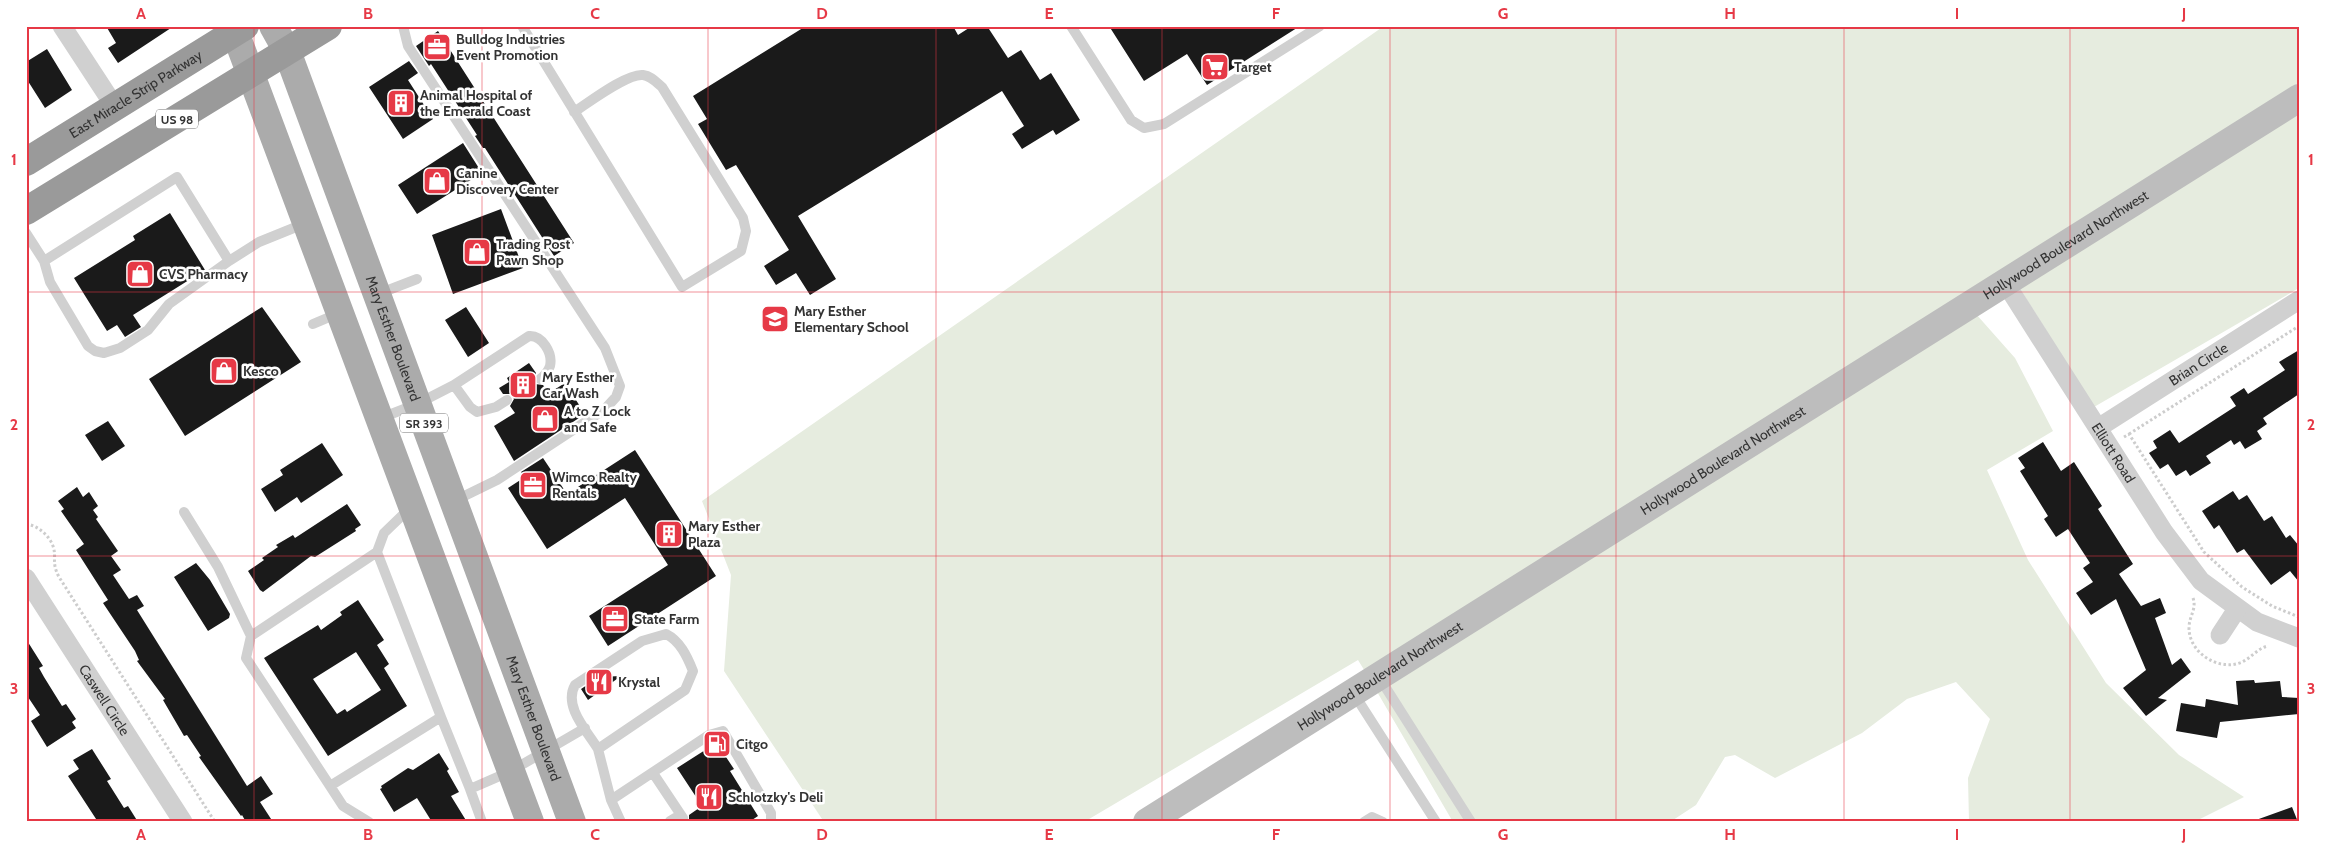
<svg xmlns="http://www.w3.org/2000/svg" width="2325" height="848" viewBox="0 0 2325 848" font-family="Cabin,sans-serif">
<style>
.green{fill:#e6ecdf}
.building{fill:#1a1a1a;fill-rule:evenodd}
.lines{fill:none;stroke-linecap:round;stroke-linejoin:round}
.path{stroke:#cdcdcd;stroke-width:3;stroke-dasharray:2.5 2.5;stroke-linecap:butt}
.lane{stroke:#d0d0d0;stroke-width:10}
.street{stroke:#d0d0d0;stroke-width:19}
.secondary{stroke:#bdbdbd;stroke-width:28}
.primary{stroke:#ababab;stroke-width:28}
.highway{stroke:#9a9a9a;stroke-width:28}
.grid{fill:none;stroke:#e63946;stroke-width:1;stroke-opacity:0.55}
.labels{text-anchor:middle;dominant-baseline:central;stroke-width:5;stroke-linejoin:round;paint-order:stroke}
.shield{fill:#fff;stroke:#707070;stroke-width:1}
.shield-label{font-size:12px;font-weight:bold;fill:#333}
.poi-label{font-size:14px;font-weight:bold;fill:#333;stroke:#fff;text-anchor:start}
.street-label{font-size:14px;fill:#333;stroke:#fff}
.neatline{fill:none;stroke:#e63946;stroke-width:2}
.grid-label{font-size:16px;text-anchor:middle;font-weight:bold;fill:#e63946}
</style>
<rect width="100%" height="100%" fill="#fff"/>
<path class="green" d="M1384,26H2299V87L1366,673L1358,660L1084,822H824L724,671L731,575L702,501Z
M2299,110V288L2094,407L2019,287Z
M1976,314L2015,358L2053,431L1987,470L2028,560L2106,683L2179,755L2244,797L2194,822H1969L1968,778L1990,719L1956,682L1907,699L1862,733L1775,778L1735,755L1725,757L1696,805L1670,822H1453L1376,690Z"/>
<path class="building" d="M106,26H174L118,63L108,48L116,43Z
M806,26H953L958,35L972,26H987L1008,58L1021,50L1040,80L1051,73L1080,120L1056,135L1053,130L1022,149L1012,134L1024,126L1002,91L798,216L836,279L810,295L796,273L776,285L764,266L789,250L736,165L726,170L698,124L707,119L693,96Z
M1109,26H1300L1207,85L1187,54L1144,81Z
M438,31L574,243L554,256L485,148H483L475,136L477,135L431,64L429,66L416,46Z
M47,49L72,90L45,108L26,78V62Z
M409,61L418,73L408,80L433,119L403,139L369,87Z
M463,143L482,173L417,214L398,185Z
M501,209L523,268L453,294L432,235Z
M170,213L205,270L133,315L141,327L125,337L117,325L107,331L74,278L135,240L133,236Z
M262,307L301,362L185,436L149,379Z
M466,307L489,343L468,357L445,320Z
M2299,350V394L2263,418L2267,424L2257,431L2262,439L2245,449L2240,441L2234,445L2231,440L2206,456L2211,463L2190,476L2186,470L2176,476L2168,464L2160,469L2149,453L2157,448L2153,441L2170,430L2179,443L2236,406L2230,397L2244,388L2248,394L2285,370L2279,362Z
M529,363L536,373L533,379L535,384L543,385L549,393L565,383L585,414L514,461L494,426L515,413L510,406L514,399L510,394H503L499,388L509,382L507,378Z
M108,421L125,446L102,461L85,435Z
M2043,442L2061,471L2074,462L2102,506L2098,509L2133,564L2119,574L2141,606L2160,598L2166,613L2155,618L2172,665L2181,658L2191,672L2158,698L2167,700L2146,716L2123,688L2146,670L2116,599L2091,615L2076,593L2093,582L2083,568L2090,563L2068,529L2056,537L2044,519L2048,516L2020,471L2025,468L2018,458Z
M322,443L343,475L301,503L297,497L275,512L261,489L283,475L280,470Z
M635,450L716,576L608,646L589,616L668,565L625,498L547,549L508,488L525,477L521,472L543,458L567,494Z
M77,487L83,497L89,492L98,506L93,510L98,517L96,519L118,551L111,556L121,570L113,575L129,599L137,595L144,606L137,610L247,786L261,776L273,794L260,802L273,822H246L242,815L241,816L199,757L201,756L187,735L184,736L163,700L165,699L137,661L139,660L135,651L103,603L108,600L76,550L84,544L61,511L64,509L58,501Z
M2233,491L2239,500L2247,495L2264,521L2272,516L2286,538L2290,535L2299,546V582L2290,571L2271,585L2244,549L2237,553L2219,525L2214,529L2202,511Z
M347,504L361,525L355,529L356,531L315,557L311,556L263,592L260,590L248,571L264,560L262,558L278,547L276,545L293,535L295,538Z
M196,563L210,580L230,614L229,618L208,631L174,577Z
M358,600L384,640L377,645L389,664L384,668L407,706L328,756L264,658L318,625L321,630L342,615L340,612ZM356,652L381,690L347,712L345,709L337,714L313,679Z
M26,639L43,666L39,668L44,677L62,706L66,704L76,719L72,722L76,728L47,747L31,721L40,715L26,694Z
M621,676L588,700L581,689L599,677Z
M2254,680L2255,683L2280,681L2282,697L2299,698V714L2220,722L2217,738L2176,731L2181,703L2205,707L2206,699L2238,705L2236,681Z
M713,745L714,747L718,745L734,769L730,771L758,816L749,822H689V815L702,806L677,768Z
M92,749L111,779L107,781L124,808L128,806L138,822H98L68,776L79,769L73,760Z
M439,753L449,769L447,771L459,792L451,796L467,822H432L417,798L394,812L380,789L382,788L381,786L408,768L413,770Z
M2292,807L2298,822H2256V820Z"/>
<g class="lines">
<path class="path" d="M2129,434L2299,326
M2124,437L2129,434L2204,552L2242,587L2272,606L2299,617
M26,524C37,525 49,535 53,546C57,558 51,562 59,577L215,822
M2193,598C2197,609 2189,616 2189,628C2189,653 2219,672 2242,662C2251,658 2258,648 2268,646"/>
<path class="lane" d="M403,26L408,46L605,348L620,386L616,397L605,409L497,480L454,501
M522,26L682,287L741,251L746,231L743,218L662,87C656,82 651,76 643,75C627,73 588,103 574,112
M1071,26L1131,120L1144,128L1164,124L1320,26
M26,233L44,261L177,177L229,261L259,242L306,223
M44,261L50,282L88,346L95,351L104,353L120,348L148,330L169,304L229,261
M378,294L417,279
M313,324L339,313
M507,400L496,407L477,412L470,407L454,385L529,336C542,335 553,353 550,366C548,372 544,376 540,379
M381,418L417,404L454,385
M184,512L218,567L251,636
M377,552L441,717L330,786L246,658L251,636L377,552L384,533L410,508
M666,634C680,641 687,656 693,671L685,690L598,749C587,731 563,706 575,685L642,641Z
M1379,677L1471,822
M1354,694L1436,822
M441,717L470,789L511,771L585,728
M598,749L611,800L621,822
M653,773L683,818
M330,786L343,806L369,822
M470,789L482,822
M611,800L709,735L723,731L771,813V822
M670,821L680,815
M1364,822L1372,817L1383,822"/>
<g class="street">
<path d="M62,26L115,107"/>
<path id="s1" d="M2006,284L2164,532L2201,581L2257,622L2299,638"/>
<path id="s2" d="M2098,428L2299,300"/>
<path id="s3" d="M26,578L183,822"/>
<path d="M2220,635L2237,609"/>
</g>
<path class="secondary" id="s4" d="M1147,822L2299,98"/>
<g class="primary">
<path id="s5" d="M273,26L287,51L294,70L572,822"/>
<path d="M235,32L530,822"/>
</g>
<g class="highway">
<path id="s6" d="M26,162L245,26"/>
<path d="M26,211L328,26"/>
</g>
</g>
<path class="grid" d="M254,26V822M482,26V822M708,26V822M936,26V822M1162,26V822M1390,26V822M1616,26V822M1844,26V822M2070,26V822M26,292H2299M26,556H2299"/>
<defs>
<symbol id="office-square" viewBox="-11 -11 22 22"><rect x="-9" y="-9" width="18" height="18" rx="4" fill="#e63946" stroke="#fff"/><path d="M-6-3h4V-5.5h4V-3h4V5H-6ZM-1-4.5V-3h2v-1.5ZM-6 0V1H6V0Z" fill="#fff"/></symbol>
<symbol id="supermarket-square" viewBox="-11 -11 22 22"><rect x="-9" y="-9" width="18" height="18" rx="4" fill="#e63946" stroke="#fff"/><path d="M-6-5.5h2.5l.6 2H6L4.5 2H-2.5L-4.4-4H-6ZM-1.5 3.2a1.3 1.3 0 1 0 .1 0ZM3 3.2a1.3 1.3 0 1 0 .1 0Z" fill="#fff"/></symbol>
<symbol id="building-square" viewBox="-11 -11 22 22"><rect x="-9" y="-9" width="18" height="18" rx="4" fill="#e63946" stroke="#fff"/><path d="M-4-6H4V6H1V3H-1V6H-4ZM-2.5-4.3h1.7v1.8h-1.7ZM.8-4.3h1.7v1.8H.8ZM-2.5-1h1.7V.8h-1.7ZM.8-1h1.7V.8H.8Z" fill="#fff"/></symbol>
<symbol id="shop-square" viewBox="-11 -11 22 22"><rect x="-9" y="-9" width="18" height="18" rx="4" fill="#e63946" stroke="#fff"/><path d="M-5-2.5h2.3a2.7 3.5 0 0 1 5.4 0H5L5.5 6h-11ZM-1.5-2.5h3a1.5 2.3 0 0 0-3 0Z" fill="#fff"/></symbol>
<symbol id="school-square" viewBox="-11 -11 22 22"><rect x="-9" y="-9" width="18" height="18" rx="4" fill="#e63946" stroke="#fff"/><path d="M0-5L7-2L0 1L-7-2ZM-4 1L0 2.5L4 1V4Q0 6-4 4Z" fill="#fff"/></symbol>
<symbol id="restaurant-square" viewBox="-11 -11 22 22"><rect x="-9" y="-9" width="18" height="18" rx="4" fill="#e63946" stroke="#fff"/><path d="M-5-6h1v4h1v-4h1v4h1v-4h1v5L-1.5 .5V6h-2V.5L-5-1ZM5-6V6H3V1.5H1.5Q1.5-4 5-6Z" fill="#fff"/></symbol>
<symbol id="fuel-square" viewBox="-11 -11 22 22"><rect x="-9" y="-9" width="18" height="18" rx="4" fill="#e63946" stroke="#fff"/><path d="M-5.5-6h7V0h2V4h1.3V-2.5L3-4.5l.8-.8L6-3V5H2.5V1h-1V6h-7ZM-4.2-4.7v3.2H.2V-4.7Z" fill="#fff"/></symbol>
</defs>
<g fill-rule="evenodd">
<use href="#office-square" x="421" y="31" width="32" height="32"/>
<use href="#supermarket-square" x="1199" y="51" width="32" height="32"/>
<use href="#building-square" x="385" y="87" width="32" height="32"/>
<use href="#shop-square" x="421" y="165" width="32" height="32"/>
<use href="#shop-square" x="461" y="236" width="32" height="32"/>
<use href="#shop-square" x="124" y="258" width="32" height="32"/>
<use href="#school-square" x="759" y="303" width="32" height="32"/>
<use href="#shop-square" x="208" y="355" width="32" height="32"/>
<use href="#building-square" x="507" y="369" width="32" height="32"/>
<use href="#shop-square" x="529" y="403" width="32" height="32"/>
<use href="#office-square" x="517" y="469" width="32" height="32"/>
<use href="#building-square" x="653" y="518" width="32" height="32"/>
<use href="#office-square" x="599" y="603" width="32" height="32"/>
<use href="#restaurant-square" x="583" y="666" width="32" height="32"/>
<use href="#fuel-square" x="701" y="728" width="32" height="32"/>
<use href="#restaurant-square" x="693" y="781" width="32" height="32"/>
</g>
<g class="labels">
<g class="shield">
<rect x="156" y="109.5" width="42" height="19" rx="4"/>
<rect x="400" y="413.5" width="48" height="19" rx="4"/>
</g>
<g class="shield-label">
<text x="177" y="119">US 98</text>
<text x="424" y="423">SR 393</text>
</g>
<g class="poi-label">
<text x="456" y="39">Bulldog Industries<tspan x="456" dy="16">Event Promotion</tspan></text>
<text x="1234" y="67">Target</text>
<text x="420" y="95">Animal Hospital of<tspan x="420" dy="16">the Emerald Coast</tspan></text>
<text x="456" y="173">Canine<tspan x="456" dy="16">Discovery Center</tspan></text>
<text x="496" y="244">Trading Post<tspan x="496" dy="16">Pawn Shop</tspan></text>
<text x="159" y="274">CVS Pharmacy</text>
<text x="794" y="311">Mary Esther<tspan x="794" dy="16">Elementary School</tspan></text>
<text x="243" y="371">Kesco</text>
<text x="542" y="377">Mary Esther<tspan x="542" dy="16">Car Wash</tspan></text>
<text x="564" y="411">A to Z Lock<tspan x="564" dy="16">and Safe</tspan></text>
<text x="552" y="477">Wimco Realty<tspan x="552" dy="16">Rentals</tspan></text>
<text x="688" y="526">Mary Esther<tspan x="688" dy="16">Plaza</tspan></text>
<text x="634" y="619">State Farm</text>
<text x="618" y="682">Krystal</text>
<text x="736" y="744">Citgo</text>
<text x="728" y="797">Schlotzky's Deli</text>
</g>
<g class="street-label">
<text stroke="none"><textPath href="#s6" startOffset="129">East Miracle Strip Parkway</textPath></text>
<text stroke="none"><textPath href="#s4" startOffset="1085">Hollywood Boulevard Northwest</textPath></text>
<text stroke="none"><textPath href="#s5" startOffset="335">Mary Esther Boulevard</textPath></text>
<text stroke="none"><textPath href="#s2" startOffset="119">Brian Circle</textPath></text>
<text stroke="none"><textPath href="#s1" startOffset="200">Elliott Road</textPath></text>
<text stroke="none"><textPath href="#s4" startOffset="680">Hollywood Boulevard Northwest</textPath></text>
<text stroke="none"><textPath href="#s4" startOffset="275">Hollywood Boulevard Northwest</textPath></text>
<text stroke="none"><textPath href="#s3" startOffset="145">Caswell Circle</textPath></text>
<text stroke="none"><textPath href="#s5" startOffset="740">Mary Esther Boulevard</textPath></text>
</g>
</g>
<rect width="2325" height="848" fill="none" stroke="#ffffff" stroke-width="55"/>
<rect x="28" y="28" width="2270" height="792" class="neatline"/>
<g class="grid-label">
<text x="141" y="19">A</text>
<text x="368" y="19">B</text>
<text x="595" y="19">C</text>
<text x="822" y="19">D</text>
<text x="1049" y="19">E</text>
<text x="1276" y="19">F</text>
<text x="1503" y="19">G</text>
<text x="1730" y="19">H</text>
<text x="1957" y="19">I</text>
<text x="2184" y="19">J</text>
<text x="14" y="165">1</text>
<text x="2311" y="165">1</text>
<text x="14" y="430">2</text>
<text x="2311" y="430">2</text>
<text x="14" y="694">3</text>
<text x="2311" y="694">3</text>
<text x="141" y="840">A</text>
<text x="368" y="840">B</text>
<text x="595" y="840">C</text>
<text x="822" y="840">D</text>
<text x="1049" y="840">E</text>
<text x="1276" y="840">F</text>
<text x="1503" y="840">G</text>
<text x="1730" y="840">H</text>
<text x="1957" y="840">I</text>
<text x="2184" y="840">J</text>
</g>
</svg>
